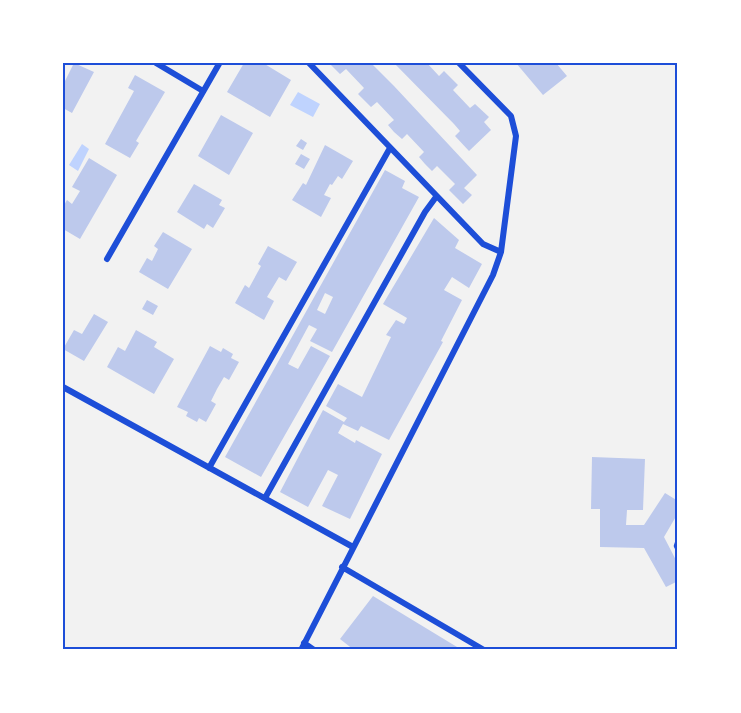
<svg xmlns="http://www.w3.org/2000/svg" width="741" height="713" viewBox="0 0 741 713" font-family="'Archivo Narrow',sans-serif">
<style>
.water{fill:#bfd3fe}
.building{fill:#bdc9ec;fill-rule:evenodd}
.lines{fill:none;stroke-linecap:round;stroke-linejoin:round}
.service{stroke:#1d4ed8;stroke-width:4.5}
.minor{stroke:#1d4ed8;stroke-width:6}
.neatline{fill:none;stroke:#1d4ed8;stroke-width:2}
</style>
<rect width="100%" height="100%" fill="#f2f2f2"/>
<path class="water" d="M298,92L320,104L313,117L290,105Z
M82,144L89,149L78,171L69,165Z"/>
<path class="building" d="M74,63L94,72L72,113L63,108V80L65,81Z
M244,63H263L291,80L270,117L227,92Z
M329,63H371L394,86L477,175L464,188L472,195L463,204L449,190L455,184L437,166L432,171L425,164L419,157L424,152L407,134L402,139L394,132L388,125L394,120L377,102L371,107L358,94L364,88L346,69L340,74Z
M394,63H427L439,76L444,71L458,85L453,90L470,108L475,104L489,117L484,122L491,130L469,151L455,136L460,131L454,124Z
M516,63H556L567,76L543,95Z
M135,75L165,92L136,141L139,143L130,158L105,144L134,91L128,88Z
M221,115L253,133L229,175L198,156Z
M301,139L307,143L303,150L296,146Z
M325,145L353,161L342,179L338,176L332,185L330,184L324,195L331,198L321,217L292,200L303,183L306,185Z
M301,154L310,159L304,169L295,164Z
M89,158L117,175L80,239L63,229V207L67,200L72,204L80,191L72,187Z
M385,170L405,181L402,188L419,197L332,352L310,341L317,329L309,325L288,364L298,369L311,346L330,356L261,477L225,457ZM325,293L333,297L325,314L317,310Z
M194,184L222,200L219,205L225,208L213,228L207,224L204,229L177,212Z
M434,218L459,240L455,248L482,264L469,288L452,277L444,290L462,300L441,341L443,342L389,440L361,426L358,431L343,424L338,433L355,443L356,440L382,454L350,519L322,506L338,475L328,470L308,507L280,492L323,410L344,422L347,418L326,406L338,384L362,397L391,337L386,335L396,320L404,324L407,318L383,304Z
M163,232L192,249L168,289L139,272L147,258L152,261L158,249L154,246Z
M268,246L297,262L286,281L279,277L267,297L274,301L264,320L235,303L245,285L249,288L261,266L258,264Z
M147,300L158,306L153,315L142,309Z
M94,314L108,322L84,361L63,349L74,330L82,334Z
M136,330L157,342L154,347L174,359L154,394L107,367L118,347L125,351Z
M210,346L221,352L223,348L233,354L231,358L239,362L229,380L224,377L217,389L211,401L216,404L206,422L199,418L197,422L186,416L188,412L177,407Z
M592,457L645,459L643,510H627L626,525H644L665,493L678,501V513L664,537L678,564V581L666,587L644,548L600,547V509H591Z
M373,596L462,650H354L340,639Z"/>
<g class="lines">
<path class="service" d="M678,540L676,546L678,550"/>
<path class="minor" d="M156,63L203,91
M309,63L483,244L501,252
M107,259L219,64
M63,387L353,547
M209,468L390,148
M265,498L425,212L436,197
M342,567L484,650
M304,643L314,650
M301,650L493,275L501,252L516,136L511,116L459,63"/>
</g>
<rect width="741" height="713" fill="none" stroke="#ffffff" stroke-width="129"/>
<rect x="64" y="64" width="612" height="584" class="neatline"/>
</svg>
